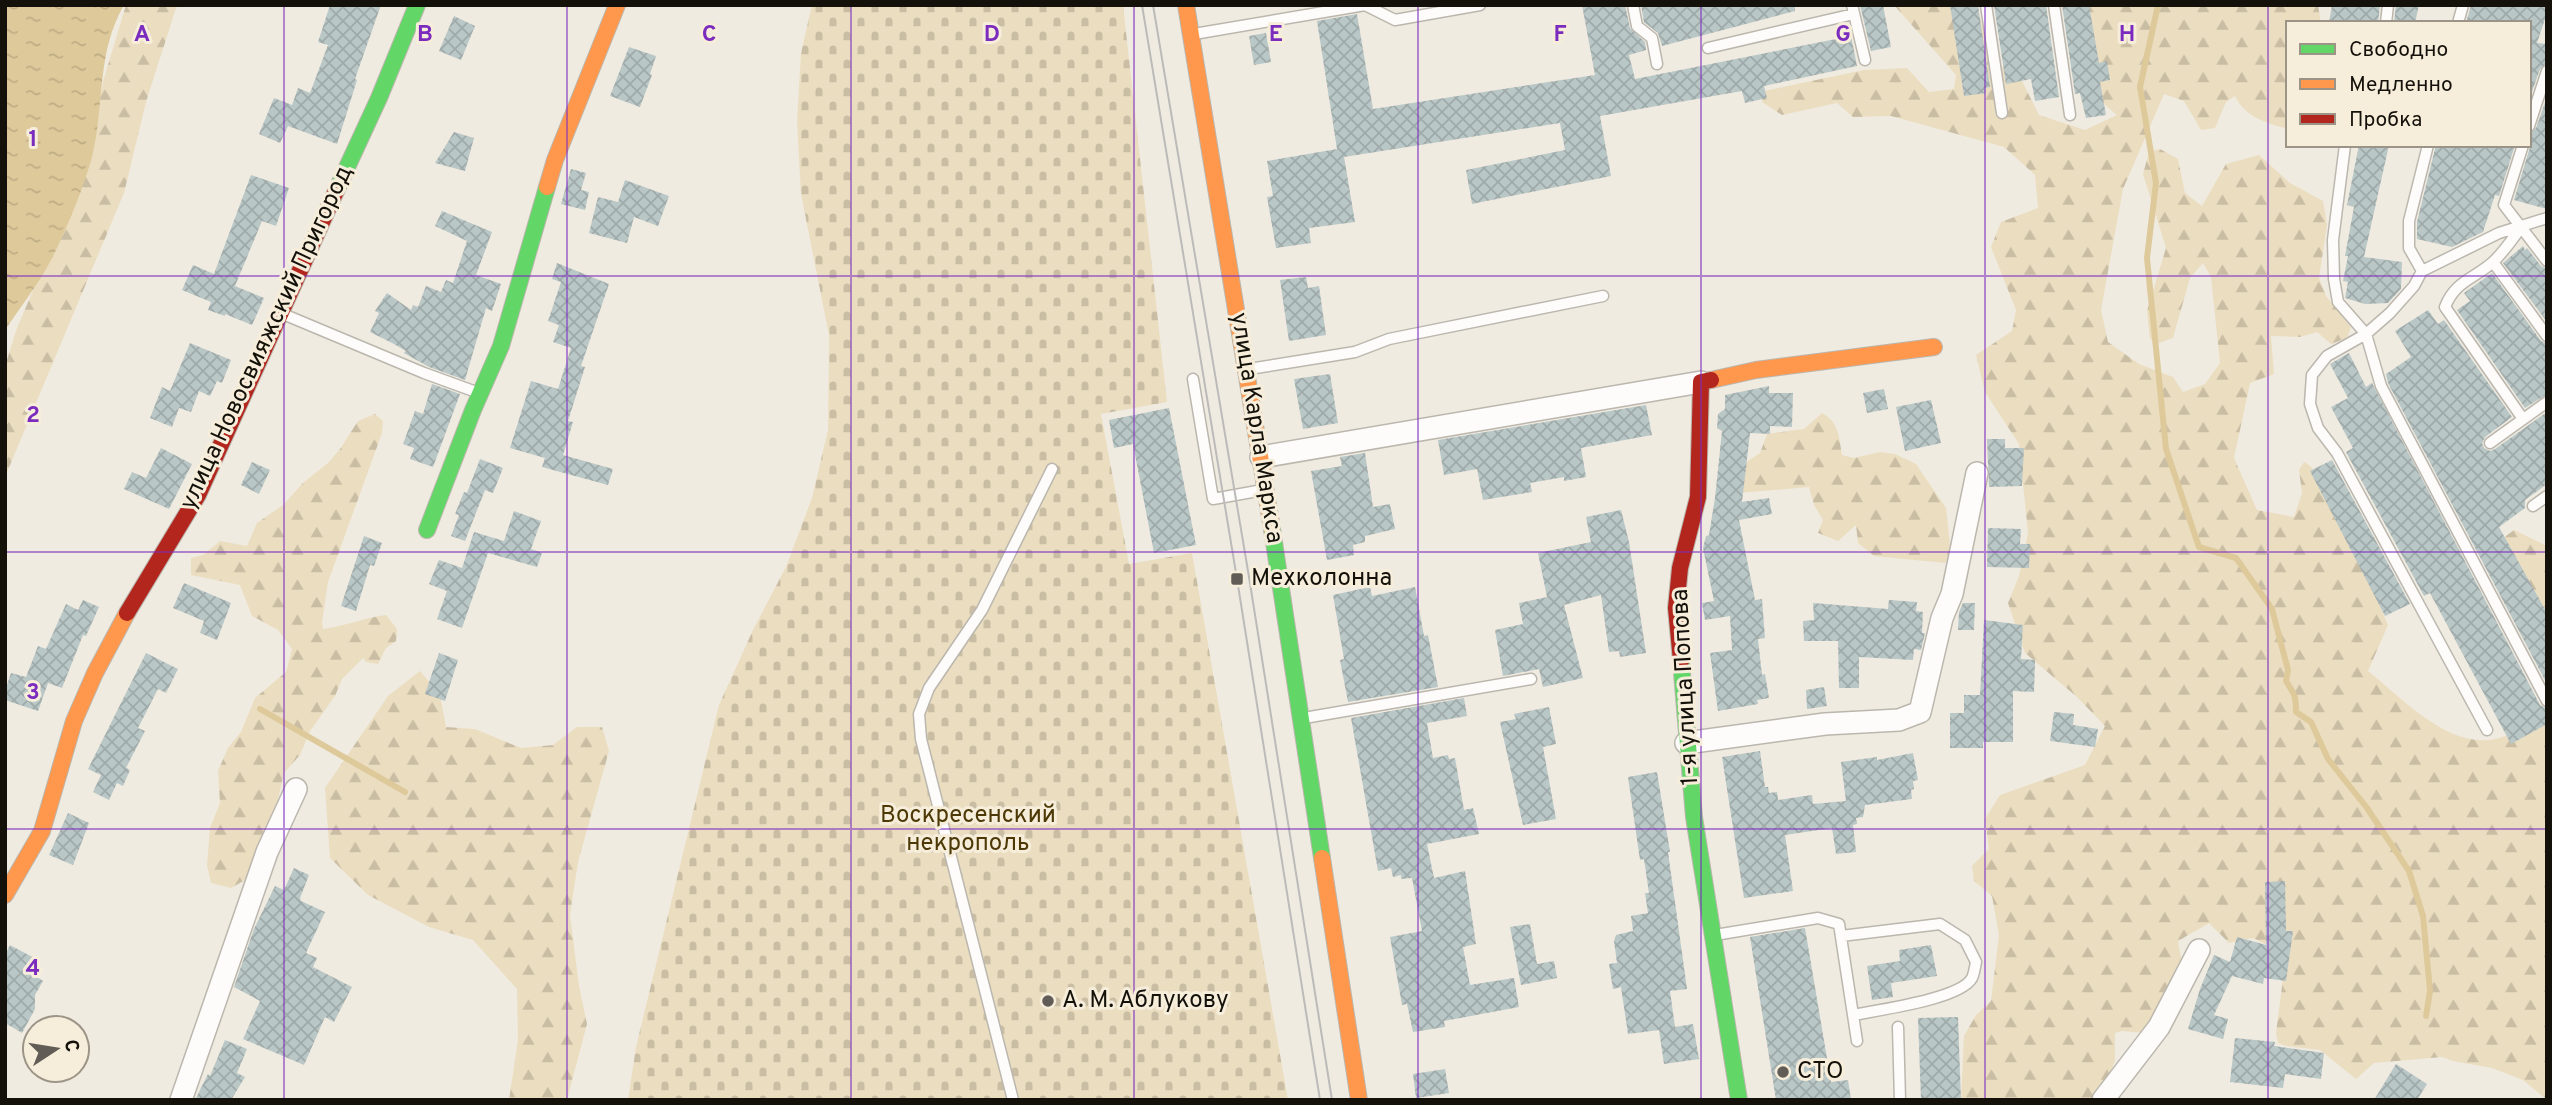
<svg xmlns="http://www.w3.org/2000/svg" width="2552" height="1105" viewBox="0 0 2552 1105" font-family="Overpass,sans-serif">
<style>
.forest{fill:url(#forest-firs)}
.cemetery{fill:url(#cemetery-stones)}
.water{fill:url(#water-ripples)}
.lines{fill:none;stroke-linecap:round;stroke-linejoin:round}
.stream{stroke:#dec99b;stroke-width:6}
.building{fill:url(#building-cross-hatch)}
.lane-casing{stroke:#bbb7ae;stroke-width:13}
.street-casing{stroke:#bbb7ae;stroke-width:24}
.fast-casing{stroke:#bbb7ae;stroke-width:18}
.slow-casing{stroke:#bbb7ae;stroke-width:18}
.jam-casing{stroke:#bbb7ae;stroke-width:18}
.lane{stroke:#fdfcfa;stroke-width:10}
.street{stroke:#fdfcfa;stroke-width:21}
.fast{stroke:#63d668;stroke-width:16}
.slow{stroke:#ff974d;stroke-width:16}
.jam{stroke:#b3261e;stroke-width:16}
.tram{stroke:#bcbbb9;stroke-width:2}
.grid{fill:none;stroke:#7b2cbf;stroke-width:2;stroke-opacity:0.55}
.poi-dot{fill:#615d56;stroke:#f6edda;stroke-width:2.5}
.labels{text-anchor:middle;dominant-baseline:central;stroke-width:6;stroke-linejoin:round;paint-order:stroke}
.street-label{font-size:24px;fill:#14110b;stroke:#f6edda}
.poi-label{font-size:24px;fill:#14110b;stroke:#f6edda;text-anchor:start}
.park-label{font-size:24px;fill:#4c3906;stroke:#f6edda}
.grid-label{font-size:23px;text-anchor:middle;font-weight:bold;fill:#7b2cbf;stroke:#f6edda;stroke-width:6;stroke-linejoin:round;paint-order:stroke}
</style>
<defs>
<pattern id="forest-firs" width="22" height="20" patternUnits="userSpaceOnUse" patternTransform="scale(1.75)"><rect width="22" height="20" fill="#ebddc0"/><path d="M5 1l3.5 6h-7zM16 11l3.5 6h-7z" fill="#c9bda4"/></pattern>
<pattern id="cemetery-stones" width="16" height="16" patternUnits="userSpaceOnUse" patternTransform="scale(1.75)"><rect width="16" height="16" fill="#ebddc0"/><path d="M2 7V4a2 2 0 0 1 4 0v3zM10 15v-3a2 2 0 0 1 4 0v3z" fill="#c9bda4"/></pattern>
<pattern id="water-ripples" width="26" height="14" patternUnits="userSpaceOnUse" patternTransform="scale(1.75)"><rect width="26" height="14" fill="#dec99b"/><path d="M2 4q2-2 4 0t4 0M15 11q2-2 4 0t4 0" fill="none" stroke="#beac84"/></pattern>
<pattern id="building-cross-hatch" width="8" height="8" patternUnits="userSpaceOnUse" patternTransform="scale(1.75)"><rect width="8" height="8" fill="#bac7c7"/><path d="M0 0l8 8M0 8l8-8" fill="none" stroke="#9faaaa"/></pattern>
</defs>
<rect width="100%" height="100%" fill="#f0ebe0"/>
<path class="forest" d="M126,5H177L146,102L124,193L5,477V366L17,328L85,168L104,78Z
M1894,5H1976L1988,44L1997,63L2022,81L2039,115L2085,130L2117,115L2098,99L2088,5H2318L2321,23H2288V129C2266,123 2245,117 2235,96L2226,102L2215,128L2201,130L2184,101L2164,94L2123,189L2101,310L2108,342L2139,364L2173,377L2183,392L2205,384L2220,363L2211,277L2203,263L2190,278L2173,338L2159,343L2150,339L2147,311L2166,248L2143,174L2149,152L2160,149L2178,159L2185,193L2202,206L2226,164L2259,155L2290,183L2323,201L2327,225L2319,278L2326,296L2351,327L2347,338L2331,344L2317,332L2300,337L2271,336L2274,374L2250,383L2234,458L2257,510L2294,517L2302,493L2299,470L2304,462C2328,471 2375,596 2388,625L2368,671C2402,698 2448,749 2495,739C2517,735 2523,720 2547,726V1100L2523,1080L2492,1068L2453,1061L2442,1057L2374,1063L2356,1079L2320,1050L2286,1046L2278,1043L2276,1033L2286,955L2253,938L2229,943L2209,923L2178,941L2184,975L2144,1033L2122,1031L2115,1033V1061L2099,1100H1961L1964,1036L1976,1015L1991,1001L1999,935L1992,896L1974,881L1972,866L1989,849L1985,819L2000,795L2085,765L2105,726L2077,697L2025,653L2008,603L2019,576L2028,533L2019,444L1985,392L1976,355L2012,331L2016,310L1991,247L2001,222L2038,208L2035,175L2004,147L1891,116L1853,117L1837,103L1782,115L1762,102L1764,91L1864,70L1907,68L1929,92L1954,89L1956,75Z
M1822,413C1839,422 1839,437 1842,455L1854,458L1880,452L1895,454L1916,464L1946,508L1951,555L1945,563L1874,556L1858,543L1856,525L1838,541L1818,533L1823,520L1814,505L1809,487L1739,493V467L1760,453L1767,434L1804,429Z
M375,414L383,421L382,433L328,582L322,623L323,629C345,626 364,618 386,615L397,629L396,641L386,648L378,664L366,662L363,658L342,679L335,696L310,731L300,755L284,773L270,834L247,879L231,888L211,883L207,865L210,828L220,803L218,771L228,748L241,732L255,698L286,672L292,649L278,630L252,616L240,585L191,575V558L203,555L220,541L247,546L257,523L283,505L303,483L328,463L340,449L358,421Z
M2514,530L2547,546V617L2502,539Z
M420,671L440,695L446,727L475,729L521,748L553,745L577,727H602L609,751L578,862L570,915L579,986L587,1024L567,1100H509L518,1040L517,989L473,940L429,927L368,895L330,858L325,788L388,696Z"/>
<path class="cemetery" d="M812,5H1123L1167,402L1101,414L1129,564L1192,553L1288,1100H628L636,1047L719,705L753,630L786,567L812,498L828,430L829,335L801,194L797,121L801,53Z"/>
<path class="water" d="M5,5H124C96,53 105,105 92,157C83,190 60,247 42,276C30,295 17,312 5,330Z"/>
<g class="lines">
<path class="stream" d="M2158,5L2140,87L2156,183L2147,258L2166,449L2199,547L2236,558L2272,609L2288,670L2286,681C2294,694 2296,694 2296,712L2311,722L2328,759L2367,808L2409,871L2423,916L2430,991L2426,1016
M260,709L405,792"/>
</g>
<path class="building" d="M330,5H381L355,79L357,80L337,144L288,126L280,143L259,134L274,98L292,105L298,88L310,93L328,45L318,42Z
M1582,5H1625L1630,28L1645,42L1646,50L1629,55L1635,79L1851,36L1857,66L1764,86L1767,98L1745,103L1742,91L1600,116L1611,176L1472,204L1466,170L1565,150L1560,123L1344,157L1355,222L1309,228L1311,243L1276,248L1267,197L1273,196L1267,161L1337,149L1317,21L1357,14L1373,109L1595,75Z
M1641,5H1795V11L1662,46L1658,33L1644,22Z
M1860,5H1883L1891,47L1871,51Z
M1950,5H1978L1990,87L1985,88L1986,93L1964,96Z
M1994,5H2046L2059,97L2035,101L2031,79L2006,84Z
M2062,5H2089L2099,63L2107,61L2110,80L2100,82L2106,115L2086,118L2080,93L2075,94Z
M2332,5H2380L2378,23H2329Z
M2396,5H2419L2415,23H2394Z
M2471,5H2547V13L2537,43L2547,44V63L2540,69L2529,100V23H2466Z
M454,16L475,26L461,60L439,51Z
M1266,33L1271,62L1254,65L1249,36Z
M629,47L656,56L650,74L652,75L640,107L610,96Z
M2547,97V209L2514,200L2530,147L2529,134L2536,128Z
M454,132L474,138L465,171L435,163Z
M2359,145H2389L2364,257L2402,262L2401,289L2388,303L2365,304L2345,298L2348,282L2343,281L2348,256H2345L2354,207L2347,205Z
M2436,145H2515L2499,196L2495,195L2483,232L2452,247L2417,239V222Z
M571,169L586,173L581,190L589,192L585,210L561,204Z
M251,175L289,188L276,226L262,221L235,286L264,298L252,325L225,314V316L208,310L211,302L182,290L193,265L214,274Z
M625,180L669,196L658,226L634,217L627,243L589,233L598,197L618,202Z
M442,211L492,232L476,275L501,284L492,311L486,308L465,380L429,367L404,353L406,351L394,344L370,332L379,313L375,311L387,293L411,310L413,305L418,307L426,286L441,292L446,280L453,283L467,241L435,226Z
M2523,246L2525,250L2527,248L2541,266L2547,269V322L2503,263Z
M557,263L609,284L581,366L585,367L568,421L573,422L563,455L613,469L608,485L542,467L545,458L510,448L531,381L558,389L571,348L553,342L559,325L548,321L561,282L552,279Z
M2492,273L2541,341L2547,344V394L2525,408L2457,310L2470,301L2464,293Z
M1306,277L1308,288L1319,286L1326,335L1289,341L1280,280Z
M2428,310L2438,324L2444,320L2512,417L2485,437L2482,443L2484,448L2490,451L2495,449L2547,412V484L2525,500V508L2499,527L2547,613V684L2388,383L2386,374L2411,357L2395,331Z
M190,343L231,360L222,383L217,381L210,396L199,391L191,412L179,408L172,427L150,418L162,387L170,391Z
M2349,353L2366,387L2372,383L2540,705L2547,709V724L2511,744L2430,593L2424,596L2346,452L2353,448L2331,407L2348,398L2330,364Z
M1330,374L1338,423L1303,429L1294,379Z
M432,384L460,394L433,467L410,459L414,448L403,444L415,411L423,414Z
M1769,386V393H1793L1792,427L1770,426V434L1750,433L1742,502L1769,498L1772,514L1739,520L1755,600L1762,599L1765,638L1758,639L1762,675L1765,674L1769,698L1757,700L1758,704L1718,711L1710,653L1732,650L1730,616L1705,620L1702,603L1714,601L1703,548L1706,536L1709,535L1715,498L1722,431L1717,428L1718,414L1725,409V395Z
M1884,389L1888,409L1867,413L1863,393Z
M1931,400L1941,443L1905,451L1896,407Z
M1646,405L1652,435L1581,448L1586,477L1564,481V477L1530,483L1532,492L1483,500L1477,469L1444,475L1438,440Z
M1169,408L1196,545L1154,553L1133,444L1114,448L1109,420Z
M1987,439H2005V448H2024L2022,486L1989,487Z
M161,448L192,464L169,509L124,489L132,472L146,478Z
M1365,453L1373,507L1390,504L1395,529L1365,536V542L1353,545L1354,555L1327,560L1311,471L1342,466L1340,457Z
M480,459L503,468L493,493L485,490L465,541L451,536L459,515L455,514L464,492L467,493Z
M2332,460L2410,604L2385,616L2310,471Z
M252,462L270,470L259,494L241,485Z
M1621,510L1629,542L1646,653L1620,657L1619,651L1609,652L1601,595L1564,605L1583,678L1543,687L1539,669L1503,676L1495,630L1523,624L1519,603L1547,597L1538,553L1591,542L1586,517Z
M514,511L541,521L531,549L542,553L537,567L488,553L462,628L437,619L447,591L429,584L439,560L462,568L474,532L504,541Z
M1988,528L2021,529L2020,544H2030L2029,568L1987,567Z
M364,536L382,543L374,566L370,565L356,611L341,606Z
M184,583L231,603L217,640L200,633L204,621L173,608Z
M1370,587L1372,596L1415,587L1424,636L1428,635L1438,687L1348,702L1340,660L1344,659L1333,595Z
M83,600L99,607L86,636L83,635L62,688L48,683L38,711L5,700V691L11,673L26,677L38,646L46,649L66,604L78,610Z
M1889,600L1917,602L1916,611L1923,612L1922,633H1925L1921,650L1914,649L1913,660L1859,657V688H1839L1838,641H1804L1803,621L1814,620L1813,603L1888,609Z
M1963,603H1975L1974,630H1958L1959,612Z
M1984,620L2023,625L2021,659L2035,660L2034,692L2013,691V742H1983V748H1950V713H1964V695H1980Z
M146,653L178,669L166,693L158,689L138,728L145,731L126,768L130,770L123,786L117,783L109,800L93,792L101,775L88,769Z
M439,653L458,660L445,701L425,694Z
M1824,687L1827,706L1807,709L1806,690Z
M1464,698L1467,716L1427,723L1433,758L1448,755L1449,759L1455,758L1464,810L1473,808L1479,834L1427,844L1434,878L1465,871L1476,944L1463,947L1470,985L1514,978L1519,1007L1444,1021L1445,1027L1413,1032L1407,1004L1402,1005L1390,937L1422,931L1412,878L1401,879V875L1393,877L1391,868L1378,871L1351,718Z
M1549,707L1556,744L1543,747L1556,819L1523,825L1500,722L1516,719L1514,714Z
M2054,712L2074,714L2073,725L2098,729L2095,747L2050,741Z
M1760,751L1765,787H1768L1769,793L1777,792L1778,800L1812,795L1813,804L1846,801L1841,762L1877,757V760L1913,753L1918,780L1913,781L1914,789L1911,790L1912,799L1865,805L1863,817L1856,818L1857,824L1853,825L1856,852L1836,854L1832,828L1785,835L1793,891L1744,898L1722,757Z
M1657,772L1670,852H1668L1687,989L1670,991L1675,1027L1693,1024L1699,1059L1664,1064L1659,1030L1628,1034L1621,987L1613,989L1609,964L1617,963L1614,941L1616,935L1633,931L1631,916L1648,913L1645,893H1649L1644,859L1640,860L1628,777Z
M68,813L89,823L73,865L49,855Z
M294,868L309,875L300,898L301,901L325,912L306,953L317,958L313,967L352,987L334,1022L325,1017L304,1065L243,1039L260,1001L234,987L254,929L275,886L284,890Z
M2285,881L2286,931H2293L2286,981L2264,978L2263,984L2232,976L2214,1015L2228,1019L2223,1039L2188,1029L2200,989L2214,955L2230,962L2237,937L2266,945L2265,882Z
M1530,924L1537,964L1554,961L1557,978L1521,985L1510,927Z
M1805,928L1831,1082L1848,1080L1851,1100H1776L1750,937Z
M10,945L36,959L29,972L43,981L35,995V1009L22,1033L5,1023V955Z
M1931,945L1937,976L1891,983L1893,997L1872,1000L1867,966L1900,961L1899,950Z
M1958,1017L1961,1100H1921L1918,1018Z
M2235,1038L2275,1042L2274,1046L2324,1053L2321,1079L2285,1074L2283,1088L2230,1082Z
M225,1040L247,1049L237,1073L245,1077L231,1100H195L208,1074L210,1076Z
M2396,1064L2427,1084L2417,1100H2374Z
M1445,1069L1449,1093L1416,1098L1413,1074Z"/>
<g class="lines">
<defs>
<path id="lane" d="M1633,5L1637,26L1652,38L1657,64
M1852,5L1865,60
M1986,5L2002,113
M2054,5L2070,115
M2386,23L2388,5
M2458,23L2463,5
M1194,34L1365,5L1395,20L1480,5
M1708,48L1854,14
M2529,126L2547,71
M2345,145L2333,240L2334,279L2338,302L2366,334L2381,386L2547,701
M2523,145L2504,205L2547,261
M2522,226C2513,238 2504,252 2493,262C2474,279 2455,281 2445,307L2523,419
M2493,262L2547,336
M2422,271L2409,248V221L2428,145
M283,314L424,373L479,393
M1249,369L1355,352L1389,339L1603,296
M1193,379L1213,499L1263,490
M2490,443L2547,402
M2533,506L2547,496
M1304,718L1531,679
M2487,730L2337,453L2318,428L2310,404L2312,375L2327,356L2366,334L2390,313L2414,286L2422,271L2499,233L2547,218
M1715,935L1818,918L1839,924L1857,1041
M1841,936L1940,924L1965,940L1976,962C1975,967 1974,974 1972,978C1961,999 1878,1010 1853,1015
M1898,1027L1900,1100
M1013,1100L921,739L919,714L929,688L982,610L1052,469"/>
<path id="street" d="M1261,457L1701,382
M1686,743L1825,724L1899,720L1920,712L1942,618L1952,594L1977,473
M181,1100L267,852L296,789
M2103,1100L2159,1027L2199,950"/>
<path id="fast" d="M337,189L379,98L417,5
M1272,529L1322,858
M427,530L473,410L501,346L547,187
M1681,661L1694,817L1739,1100"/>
<path id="slow" d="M1186,5L1272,529
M547,187L555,160L617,5
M1711,380L1756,370L1934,347
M1322,858L1359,1100
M5,895L42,831L74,721L95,673L127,613"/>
<path id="jam" d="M127,613L198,495L337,189
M1681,661L1676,608L1680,568L1698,497L1701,382L1711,380"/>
</defs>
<use href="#lane" class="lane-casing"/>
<use href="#street" class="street-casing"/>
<use href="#fast" class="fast-casing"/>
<use href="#slow" class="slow-casing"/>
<use href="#jam" class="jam-casing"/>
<use href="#lane" class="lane"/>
<use href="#street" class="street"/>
<use href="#fast" class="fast"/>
<use href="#slow" class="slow"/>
<use href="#jam" class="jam"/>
<path class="tram" d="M1142,5L1237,579L1320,1100
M1153,5L1249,577L1332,1100"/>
</g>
<path class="grid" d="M284,5V1100M567,5V1100M851,5V1100M1134,5V1100M1418,5V1100M1701,5V1100M1985,5V1100M2268,5V1100M5,276H2547M5,552H2547M5,829H2547"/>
<g class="poi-dot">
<rect x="1230" y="572" width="14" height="14" rx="3.5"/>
<circle cx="1048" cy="1001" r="7"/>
<circle cx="1783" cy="1072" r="7"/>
</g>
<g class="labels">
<g class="street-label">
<text transform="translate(267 338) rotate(-65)">улица Новосвияжский Пригород</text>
<text transform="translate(1256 428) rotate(81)">улица Карла Маркса</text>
<text transform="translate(1686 687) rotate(-93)">1-я улица Попова</text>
</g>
<g class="poi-label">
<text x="1251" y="579">Мехколонна</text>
<text x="1062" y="1001">А. М. Аблукову</text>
<text x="1797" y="1072">СТО</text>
</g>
<g class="park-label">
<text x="968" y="816">Воскресенский<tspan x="968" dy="28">некрополь</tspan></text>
</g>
</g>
<g class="grid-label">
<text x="142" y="41">A</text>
<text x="425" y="41">B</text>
<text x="709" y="41">C</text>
<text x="992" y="41">D</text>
<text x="1276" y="41">E</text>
<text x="1560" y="41">F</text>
<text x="1843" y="41">G</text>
<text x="2127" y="41">H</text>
<text x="33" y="146">1</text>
<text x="33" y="422">2</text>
<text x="33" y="699">3</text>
<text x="33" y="975">4</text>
</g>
<rect width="2552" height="1105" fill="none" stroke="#14110b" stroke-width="14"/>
<rect x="2286" y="21" width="245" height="126" fill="#f6edda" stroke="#9c9587" stroke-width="2"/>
<rect x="2300" y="44" width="35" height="10" fill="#63d668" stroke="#9c9587" stroke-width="2"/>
<text x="2349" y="56" font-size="21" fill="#14110b">Свободно</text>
<rect x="2300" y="79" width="35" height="10" fill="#ff974d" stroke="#9c9587" stroke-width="2"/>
<text x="2349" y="91" font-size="21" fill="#14110b">Медленно</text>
<rect x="2300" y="114" width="35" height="10" fill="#b3261e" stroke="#9c9587" stroke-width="2"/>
<text x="2349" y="126" font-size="21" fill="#14110b">Пробка</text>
<g transform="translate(56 1049) rotate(78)"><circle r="33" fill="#f6edda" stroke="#9c9587" stroke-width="2"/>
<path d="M0-5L12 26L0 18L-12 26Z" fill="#615d56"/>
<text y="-10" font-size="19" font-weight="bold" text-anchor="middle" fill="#14110b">С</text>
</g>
</svg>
